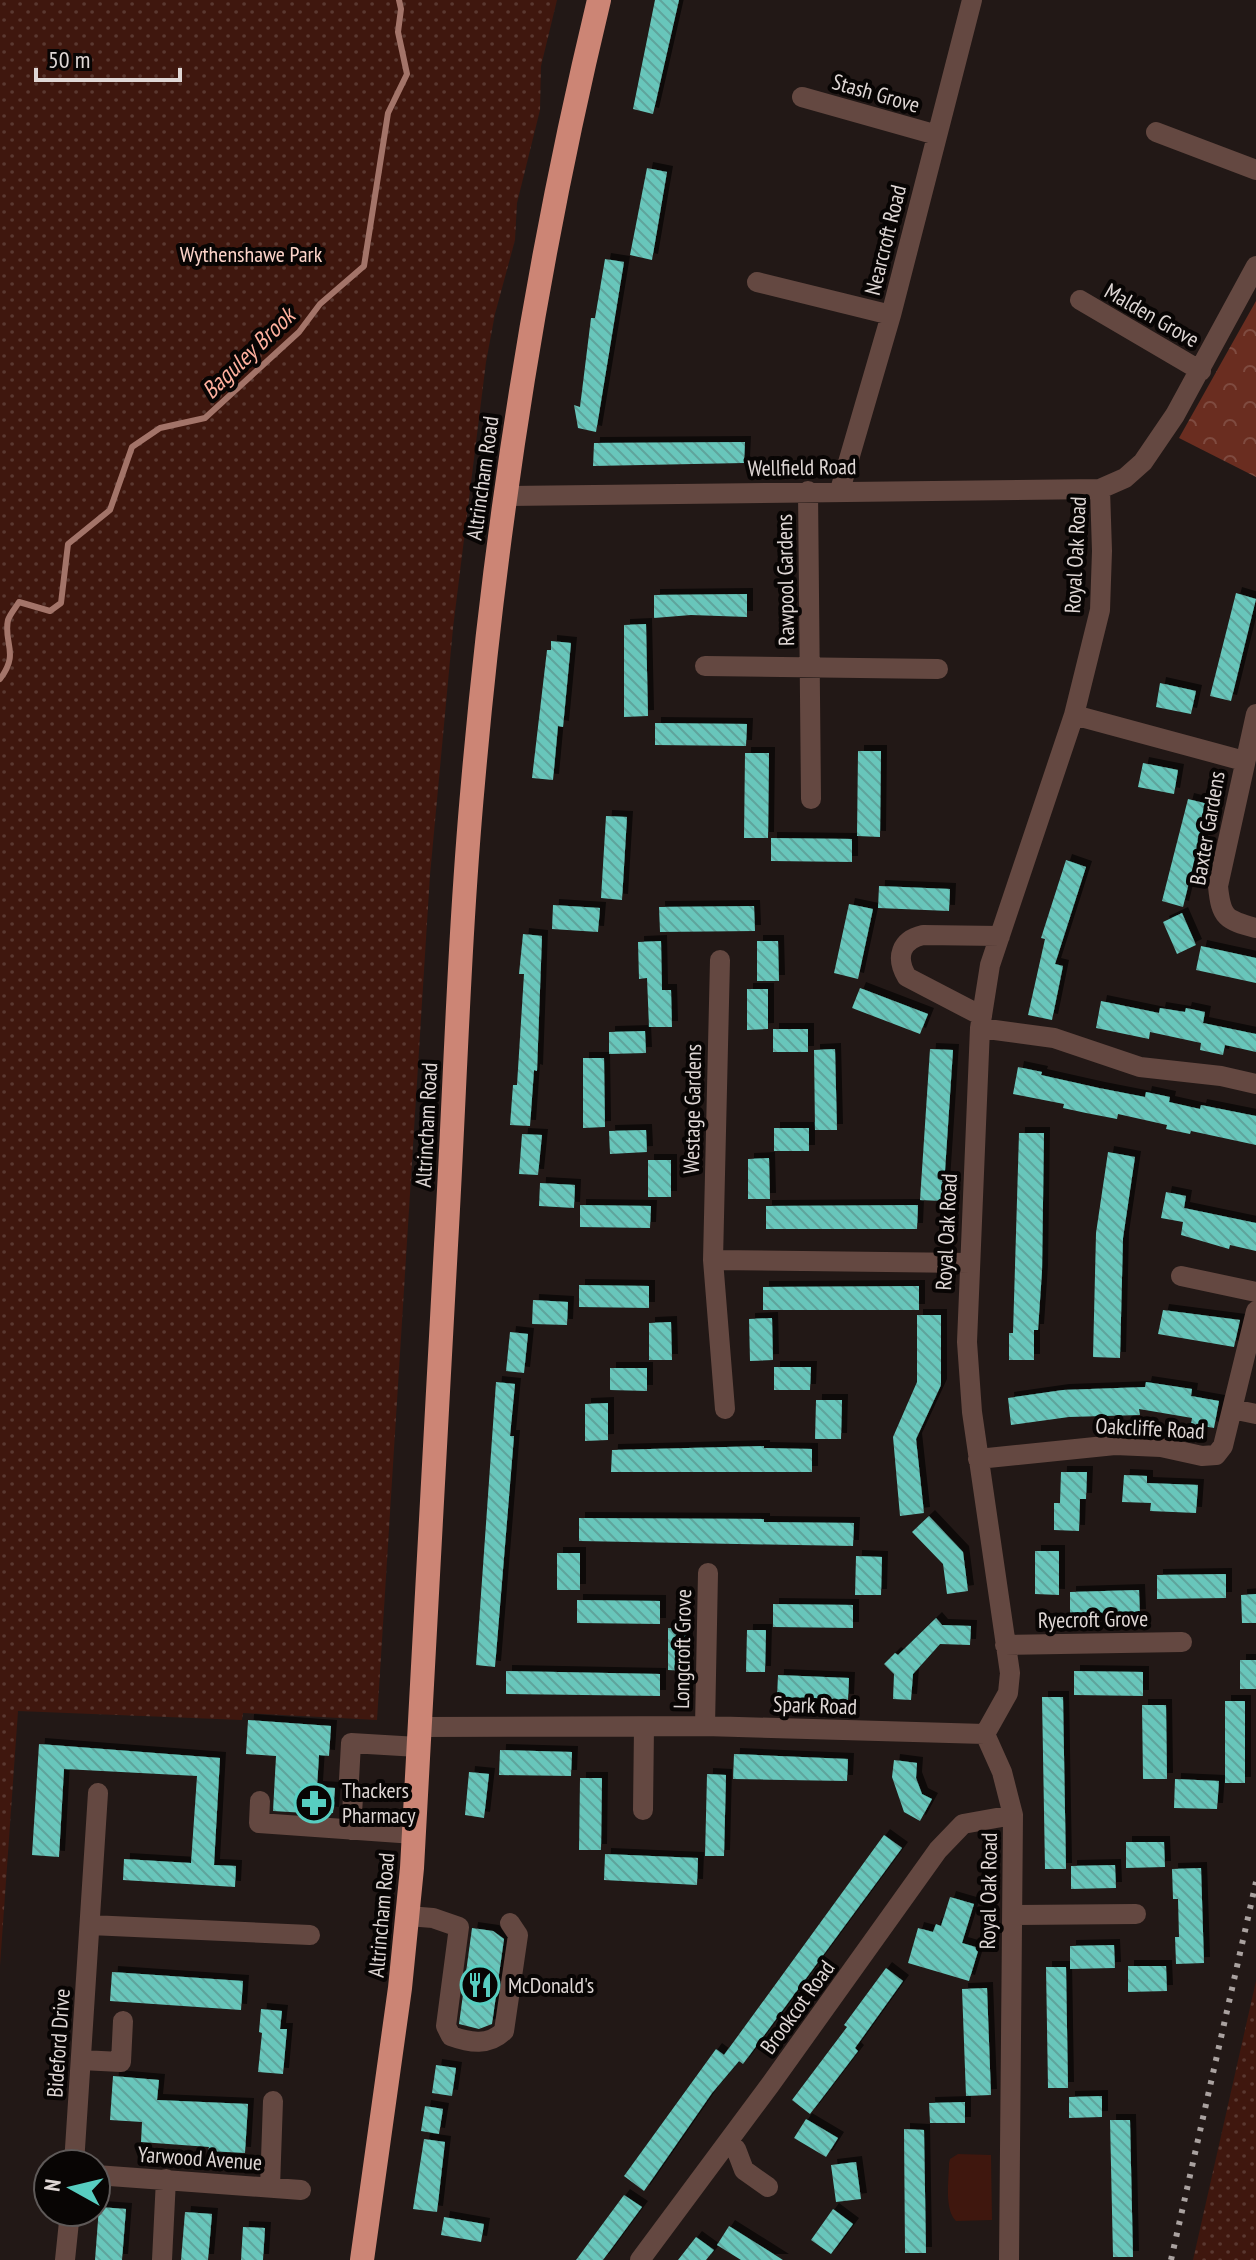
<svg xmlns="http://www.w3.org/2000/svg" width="1256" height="2260" viewBox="0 0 1256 2260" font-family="'PT Sans Narrow',sans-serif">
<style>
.grass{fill:#3f170e}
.forest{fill:url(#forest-crowns)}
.park{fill:url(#park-dots)}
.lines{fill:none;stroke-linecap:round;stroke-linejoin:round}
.stream{stroke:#a37469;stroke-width:6}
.building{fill:url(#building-back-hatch);filter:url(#shadow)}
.minor{stroke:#644841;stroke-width:20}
.highway{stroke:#cc8575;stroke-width:24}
.rail{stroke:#aaa2a0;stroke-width:6;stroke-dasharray:4 8;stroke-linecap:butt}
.labels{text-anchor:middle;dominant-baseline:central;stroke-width:8;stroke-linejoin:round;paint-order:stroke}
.street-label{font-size:22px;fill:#dfd7d5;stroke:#080504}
.park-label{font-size:22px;fill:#fcd3c9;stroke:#080504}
.poi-label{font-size:22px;fill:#dfd7d5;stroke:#080504;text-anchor:start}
.water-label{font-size:24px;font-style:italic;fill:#ffb09e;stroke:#080504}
</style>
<defs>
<pattern id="forest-crowns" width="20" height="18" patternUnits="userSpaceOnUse" patternTransform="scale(2)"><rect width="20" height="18" fill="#6a2d20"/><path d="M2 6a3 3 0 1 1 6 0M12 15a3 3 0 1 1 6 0" fill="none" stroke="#7f4b40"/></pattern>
<pattern id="park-dots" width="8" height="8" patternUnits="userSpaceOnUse" patternTransform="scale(2)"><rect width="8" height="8" fill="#3f170e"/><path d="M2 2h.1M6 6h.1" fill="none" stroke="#5a3830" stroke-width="1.8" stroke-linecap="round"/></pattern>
<pattern id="building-back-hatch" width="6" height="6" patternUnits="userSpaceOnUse" patternTransform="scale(2)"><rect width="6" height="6" fill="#68c6bb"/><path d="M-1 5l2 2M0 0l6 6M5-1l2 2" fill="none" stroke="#5fa49c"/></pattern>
<filter id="shadow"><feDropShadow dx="6" dy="-6" stdDeviation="0" flood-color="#0009"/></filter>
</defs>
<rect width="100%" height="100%" fill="#221816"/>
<path class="grass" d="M958,2154L991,2155L992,2220L956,2221C944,2209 949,2180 949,2163L950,2159Z"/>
<path class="forest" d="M1256,301V477L1179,438Z"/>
<path class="park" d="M0,0H557L541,66L540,110L517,203L515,240L495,314L486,362L453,628L430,875L377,1720L243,1713L242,1720L18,1711L0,1966Z
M1256,1981V2260H1193Z"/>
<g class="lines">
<path class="stream" d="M0,679C20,653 3,643 8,620C10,614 16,607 19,602L50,611L61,603L68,544L110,510L132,447L160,428L205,418L299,332L320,304L364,266L388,113L407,74L398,32L401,9L399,0"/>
</g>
<path class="building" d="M655,0H679L653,114L633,109Z
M647,168L667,172L652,260L630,255Z
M605,259L624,262L596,432L578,428L574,405L580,407L591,318H595Z
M745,442L744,463L593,466L594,443Z
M1236,593L1256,599L1231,701L1210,696Z
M747,594V617L691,615L654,618V595Z
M646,624L648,716L624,717V625Z
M551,641L571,643L563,727L558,726L553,780L532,778L547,650H551Z
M1160,683L1196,691L1191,714L1156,707Z
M655,723L747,724L746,746L655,745Z
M858,751H881L880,837L857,836Z
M745,753H769L768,838H744Z
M1143,763L1178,770L1174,794L1138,787Z
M1188,799L1208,804L1183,907L1162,901Z
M606,816L627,817L622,900L601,898Z
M771,838L852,839V862L771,861Z
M1066,860L1086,867L1055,964L1063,966L1052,1020L1028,1015L1045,939L1041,938Z
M879,886L950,889L949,911L878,908Z
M849,904L873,909L858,979L834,973Z
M553,905L600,908L598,932L552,929Z
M754,906L755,931L660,932L659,907Z
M1182,913L1196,945L1177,954L1163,922Z
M523,934L542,936L537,1071L534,1070L530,1126L510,1125L513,1085H517L524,974H519Z
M661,941L662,990H671L672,1027H649L647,978L639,979L638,942Z
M757,941H778L779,981H757Z
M1201,946L1256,958V983L1196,970Z
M860,988L928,1014L920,1034L852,1008Z
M747,989H768V1029L747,1030Z
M1101,1001L1159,1013L1160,1008L1185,1012L1186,1008L1205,1012L1203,1023L1256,1034V1052L1225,1045L1223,1055L1200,1050L1201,1043L1150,1032L1149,1039L1096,1028Z
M773,1029H808V1052H773Z
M645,1031L646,1053L609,1054V1032Z
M835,1049L837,1130H815L814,1050Z
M930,1049L953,1050L943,1201L920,1200Z
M583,1058H604L605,1127L583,1128Z
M1018,1067L1042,1072L1041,1075L1099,1088L1145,1097L1146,1092L1170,1097L1169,1102L1200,1109L1201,1105L1256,1116V1145L1191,1131L1190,1134L1166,1129L1167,1125L1118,1114L1117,1119L1086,1113L1063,1108L1064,1104L1013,1094Z
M774,1128H809V1151H774Z
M646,1130L647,1152L610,1154L609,1131Z
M1019,1133H1044L1042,1271L1038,1330H1034V1360H1009V1333H1013Z
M522,1134L542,1135L538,1175L519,1174Z
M1108,1152L1135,1157L1123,1238L1120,1358L1093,1357L1096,1233Z
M769,1158L770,1199H748V1159Z
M648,1160H671V1197H648Z
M540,1183L575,1185L574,1208L539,1206Z
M1166,1192L1186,1196L1184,1208L1256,1223V1251L1230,1245L1229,1249L1181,1235L1183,1222L1161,1218Z
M580,1205L651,1206L650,1228L580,1227Z
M918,1205L917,1229H766V1206Z
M579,1285L649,1286V1308L579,1307Z
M919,1286V1310H763V1287Z
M533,1300L568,1302L567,1325L532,1324Z
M1163,1310L1240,1320L1234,1347L1158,1334Z
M917,1315H941V1385L916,1439L924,1513L900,1516L893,1437L917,1382Z
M772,1318L773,1360L750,1361L749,1319Z
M671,1322L672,1360H649V1323Z
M510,1332L528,1334L524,1373L506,1371Z
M774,1367H811L810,1390H774Z
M610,1368H647V1391L610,1390Z
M496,1382L515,1384L510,1436H514L495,1667L476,1665Z
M1146,1382L1192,1389L1191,1396L1219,1401L1214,1428L1191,1424L1192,1418L1139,1409L1140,1415L1069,1417L1011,1425L1008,1398L1063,1390L1145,1387Z
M816,1400H842L841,1439H815Z
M608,1403V1440L585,1441V1404Z
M764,1446V1448L812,1449V1472H611L612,1450Z
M1061,1472H1087L1086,1499H1080L1079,1531L1054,1530V1503H1060Z
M1124,1475L1147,1476V1483L1198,1485L1196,1513L1150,1511L1151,1503L1122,1502Z
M929,1516L963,1552L968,1591L947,1594L943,1564L912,1532Z
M579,1518L764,1519V1522L854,1523L853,1546L579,1541Z
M1035,1551H1059V1595L1035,1594Z
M557,1553H580V1590H557Z
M856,1556L882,1557L881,1595H855Z
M1226,1574V1598L1157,1599V1575Z
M1139,1590L1140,1615L1070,1616V1592Z
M1256,1594V1623H1242L1241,1595Z
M577,1600L660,1601V1624L577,1623Z
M773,1604L853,1605V1628L773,1627Z
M936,1618L942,1625L971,1626L970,1645L940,1644L913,1674L911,1700L893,1699L894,1674L884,1664L895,1653L898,1655Z
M668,1628L687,1629V1671L668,1670Z
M747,1630H766L765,1672H746Z
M1240,1660H1256V1689H1240Z
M506,1671L660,1674V1696L506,1694Z
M1074,1671L1143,1672V1696L1074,1695Z
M778,1675L849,1678L848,1700L777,1697Z
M1042,1697H1063L1066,1869H1045Z
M1225,1701H1245V1783H1225Z
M1142,1705H1166L1167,1779H1143Z
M248,1720L331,1726L329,1756L319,1755L317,1787L335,1788L333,1813L322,1812V1814L273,1811L276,1756L246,1754Z
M39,1744L220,1758L214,1865L236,1866L235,1887L123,1880L124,1859L191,1863L197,1776L64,1769L59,1857L32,1855Z
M500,1750L572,1752L571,1776L499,1775Z
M734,1754L848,1759L847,1781L733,1779Z
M894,1760L917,1763L916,1778L922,1794L932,1799L920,1821L904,1812L892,1777Z
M469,1772L489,1774L484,1818L465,1815Z
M707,1774L726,1775L724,1856H705Z
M580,1778H602L601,1850H579Z
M1175,1779L1219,1781L1217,1809L1174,1808Z
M884,1835L902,1848L743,2064L739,2061L712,2093L644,2191L624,2176L716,2049L724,2055Z
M1126,1842H1164L1165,1867L1126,1868Z
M605,1854L698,1858L697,1885L604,1880Z
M1115,1865L1116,1888L1071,1889V1866Z
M1201,1868L1204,1963L1176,1964L1175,1937H1179L1178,1899H1173L1172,1869Z
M950,1897L974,1904L962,1943L979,1948L969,1981L908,1963L918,1928L933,1932L936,1924L941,1926Z
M472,1928L493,1931L504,1939L492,2024L479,2029L459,2024Z
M1114,1945L1115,1968L1070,1969V1946Z
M1128,1966H1166L1167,1991L1128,1992Z
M1046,1967H1066L1068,2088H1048Z
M886,1968L903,1981L855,2048L858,2051L810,2114L792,2100L847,2027L844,2025Z
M112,1972L243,1981L241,2010L110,2001Z
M987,1988L991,2095L966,2096L962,1989Z
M261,2009L282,2011L280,2029H287L283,2074L258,2072L262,2033L259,2032Z
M436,2065L456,2068L452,2096L432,2093Z
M113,2076L159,2080L157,2100L248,2104L245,2153L208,2151L209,2147L141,2142L142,2122L110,2120Z
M1102,2096V2117L1069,2118V2097Z
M965,2102V2123H930L929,2103Z
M425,2106L443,2109L439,2134L421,2131Z
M806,2119L838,2138L826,2157L794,2138Z
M1110,2120H1130L1133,2257H1113Z
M904,2129L924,2130L926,2253H905Z
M424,2139L445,2142L437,2212L413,2209Z
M856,2162L861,2199L836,2202L831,2165Z
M624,2195L642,2207L603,2260H576Z
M99,2207L126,2209L122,2260H95Z
M833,2209L853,2224L831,2254L811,2240Z
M185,2212L212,2214L208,2260H181Z
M444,2217L484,2224L481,2242L441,2235Z
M729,2226L783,2260H741L717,2245Z
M243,2227L265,2228L263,2260H241Z
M696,2237L714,2250L706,2260H678Z"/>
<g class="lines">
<path class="minor" d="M802,97L937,135
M1156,132L1256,170
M757,282L891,315
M1080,300L1201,371
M840,490L891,315L972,0
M808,491L811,799
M505,496L1100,489L1125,478L1143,462L1175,415L1256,266
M705,666L938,669
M1256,714L1218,886C1221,918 1226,920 1256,928
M1074,715L1244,761
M720,960L713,1260L725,1409
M982,1016L907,977C895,957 901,940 923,935L1000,936
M980,1028L1054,1038L1140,1067L1221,1076L1256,1084
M713,1260L968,1263
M1181,1276L1256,1292
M1232,1409L1256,1414
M978,1459L1115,1445L1161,1447L1202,1456L1216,1455L1223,1446L1256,1311
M1005,1645L1182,1642
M705,1726L708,1573
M420,1727L705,1726L985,1734
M985,1734L1008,1693L1010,1673L972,1412L967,1342L980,1028L990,965L1074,715L1100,610L1102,551L1100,489
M985,1734L1002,1772L1013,1815L1009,2260
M349,1780L351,1743L418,1747
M260,1801L259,1823L414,1834
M643,1810L644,1727
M351,1830L353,1797
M1012,1915L1136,1914
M408,1916L433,1918L459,1927L446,2026L451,2036C470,2043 489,2046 504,2031L518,1935L510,1923
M90,1925L310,1935
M81,2060L121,2062L123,2021
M727,2144L736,2149L744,2170L768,2187
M74,2164L98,1793
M96,2175L301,2190
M270,2187L273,2101
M65,2260L70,2212
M162,2260L166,2179
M640,2260L770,2085L938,1850L963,1824L1013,1815"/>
<path class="highway" d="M362,2260L400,1988L412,1868C423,1661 434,1453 446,1245C455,1091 459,937 473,783C496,520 537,257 599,0"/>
<path class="rail" d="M1171,2260L1256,1882"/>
</g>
<defs>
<symbol id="pharmacy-ring" viewBox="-11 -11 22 22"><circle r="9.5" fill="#080504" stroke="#57cec1" stroke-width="1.5"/><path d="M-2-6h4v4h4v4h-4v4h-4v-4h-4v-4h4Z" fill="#57cec1"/></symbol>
<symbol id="restaurant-ring" viewBox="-11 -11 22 22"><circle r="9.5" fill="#080504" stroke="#57cec1" stroke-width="1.5"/><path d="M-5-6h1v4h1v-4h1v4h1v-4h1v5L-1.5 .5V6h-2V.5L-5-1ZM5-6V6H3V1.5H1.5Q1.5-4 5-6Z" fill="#57cec1"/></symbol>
</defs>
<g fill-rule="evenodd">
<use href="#pharmacy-ring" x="292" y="1781" width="44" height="44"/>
<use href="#restaurant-ring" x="458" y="1963" width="44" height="44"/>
</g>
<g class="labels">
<g class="street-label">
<text transform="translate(876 93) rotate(16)">Stash Grove</text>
<text transform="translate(885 240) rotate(-76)">Nearcroft Road</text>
<text transform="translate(1152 315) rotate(30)">Malden Grove</text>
<text transform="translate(802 467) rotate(-1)">Wellfield Road</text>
<text transform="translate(482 478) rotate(-82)">Altrincham Road</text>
<text transform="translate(1075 555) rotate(-87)">Royal Oak Road</text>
<text transform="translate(785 580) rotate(-91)">Rawpool Gardens</text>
<text transform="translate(1207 828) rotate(-80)">Baxter Gardens</text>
<text transform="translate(692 1109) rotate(-89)">Westage Gardens</text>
<text transform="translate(426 1125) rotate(-87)">Altrincham Road</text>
<text transform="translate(946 1232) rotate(-87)">Royal Oak Road</text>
<text transform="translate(1150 1428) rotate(3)">Oakcliffe Road</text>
<text transform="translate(1093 1619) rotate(-1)">Ryecroft Grove</text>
<text transform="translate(682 1649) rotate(-89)">Longcroft Grove</text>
<text transform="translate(815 1705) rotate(2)">Spark Road</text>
<text transform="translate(988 1891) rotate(-89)">Royal Oak Road</text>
<text transform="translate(381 1915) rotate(-85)">Altrincham Road</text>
<text transform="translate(797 2007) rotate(-54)">Brookcot Road</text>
<text transform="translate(58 2043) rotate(-86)">Bideford Drive</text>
<text transform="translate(200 2158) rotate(4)">Yarwood Avenue</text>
</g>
<g class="park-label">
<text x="251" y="254">Wythenshawe Park</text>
</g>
<g class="poi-label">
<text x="342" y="1790">Thackers<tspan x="342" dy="25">Pharmacy</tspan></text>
<text x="508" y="1985">McDonald's</text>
</g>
<g class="water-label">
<text transform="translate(248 353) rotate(-44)">Baguley Brook</text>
</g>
</g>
<g transform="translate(72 2188) rotate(278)"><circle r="38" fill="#080504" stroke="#5e5958" stroke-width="2"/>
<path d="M0-6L14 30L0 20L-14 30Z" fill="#57cec1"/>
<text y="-12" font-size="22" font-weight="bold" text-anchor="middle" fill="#dfd7d5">N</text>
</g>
<path d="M36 68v12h144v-12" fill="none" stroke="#dfd7d5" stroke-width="4"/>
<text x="48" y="68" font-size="24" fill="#dfd7d5" stroke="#080504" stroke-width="6" paint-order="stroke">50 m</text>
</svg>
